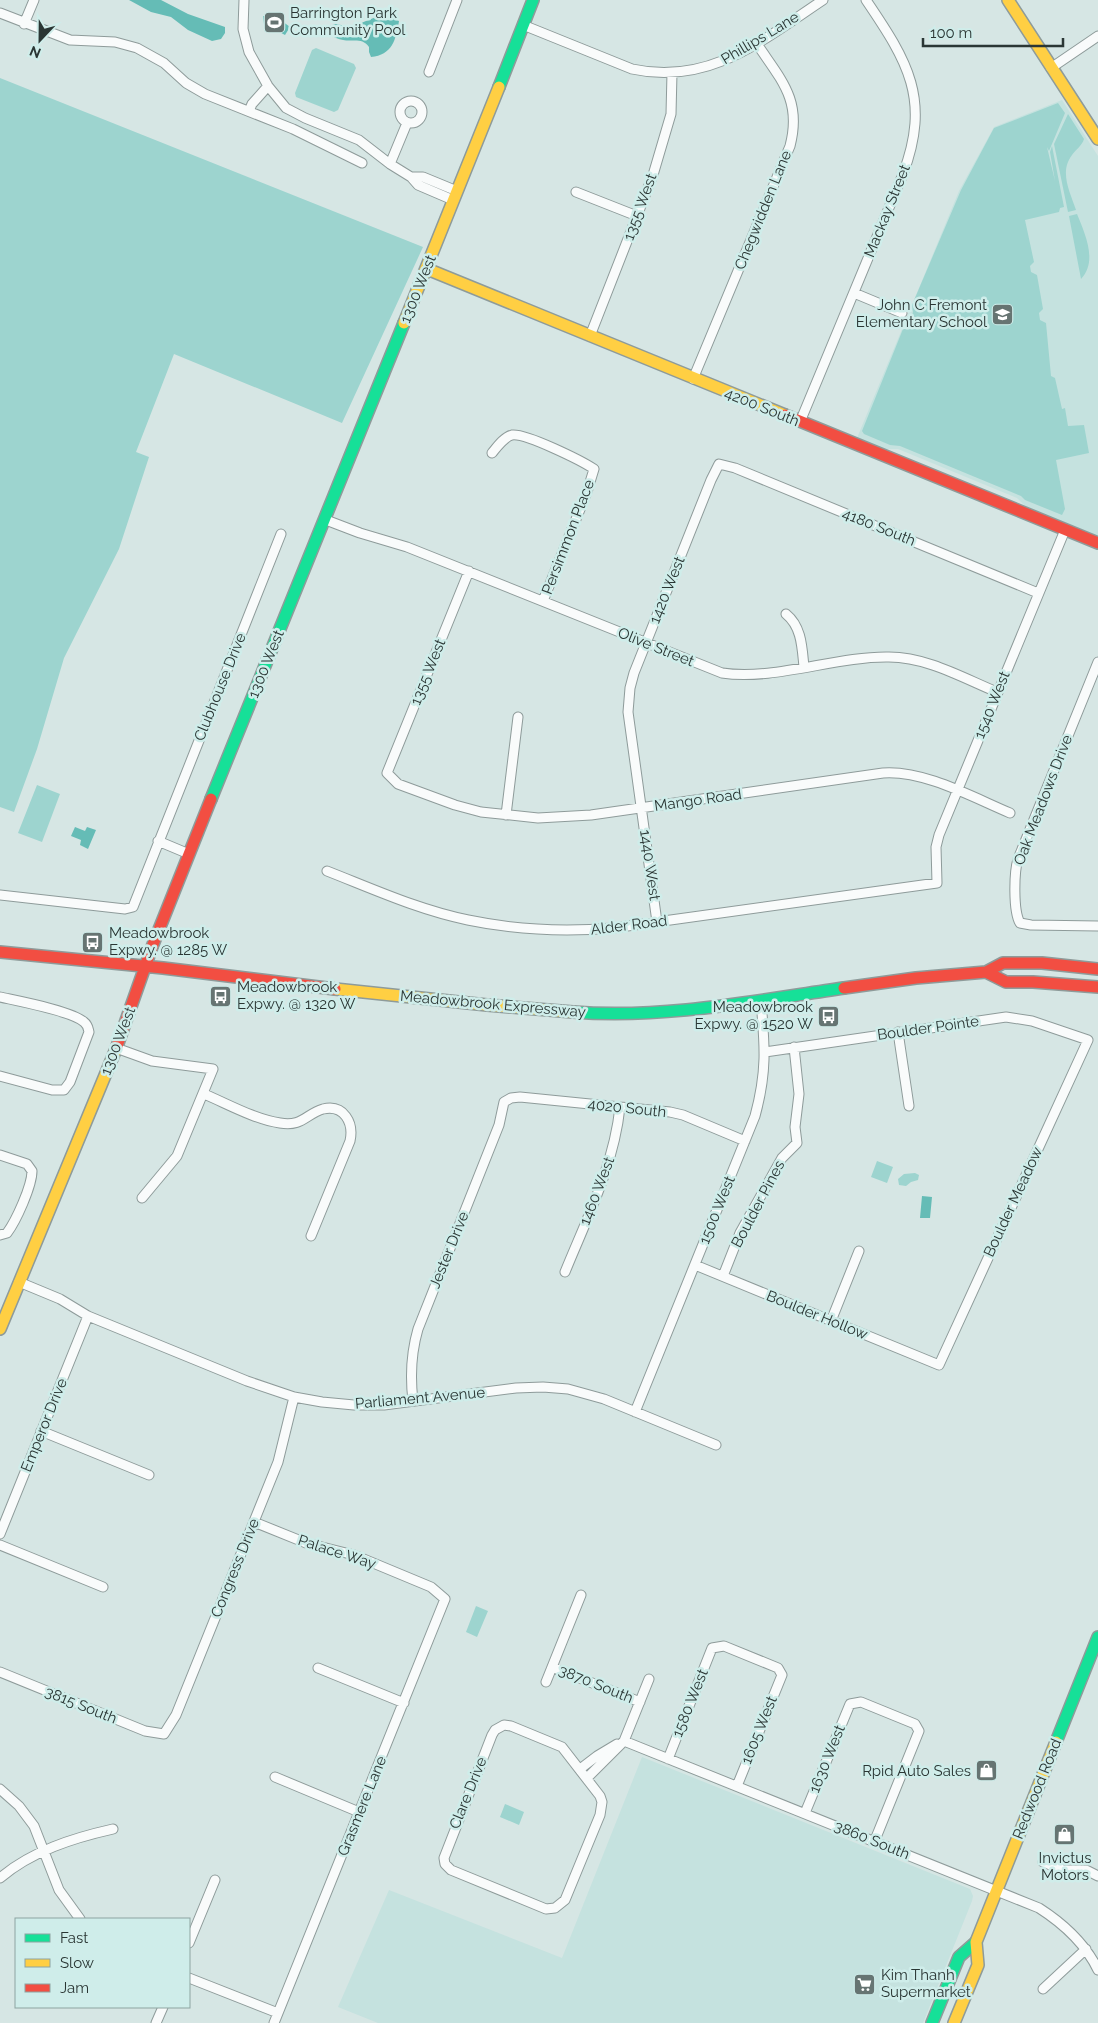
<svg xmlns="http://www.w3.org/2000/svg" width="1098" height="2023" viewBox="0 0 1098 2023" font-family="Raleway,sans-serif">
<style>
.built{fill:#c5e2df}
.green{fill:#9dd4cf}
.water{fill:#65bcb6}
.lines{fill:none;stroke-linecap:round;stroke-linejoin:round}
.street-casing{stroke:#8e9b9a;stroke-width:11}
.fast-casing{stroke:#8e9b9a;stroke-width:14}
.slow-casing{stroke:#8e9b9a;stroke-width:14}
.jam-casing{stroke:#8e9b9a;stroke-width:14}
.street{stroke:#f9fbfb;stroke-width:9}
.fast{stroke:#16e098;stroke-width:11}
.slow{stroke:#ffcf43;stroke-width:11}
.jam{stroke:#f24e42;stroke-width:11}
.labels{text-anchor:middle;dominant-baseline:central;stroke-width:5;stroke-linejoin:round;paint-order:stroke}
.poi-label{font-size:15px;fill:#2a3634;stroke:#cfedea;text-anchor:start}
.street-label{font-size:15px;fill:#2a3634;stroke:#cfedea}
</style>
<rect width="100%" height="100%" fill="#d6e6e4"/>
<path class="built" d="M1062,100L1098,156V536L1025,506L1017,498L898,449H885L857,438L959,191L994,127Z
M642,1757L970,1889L973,1896L972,1901L923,2023H378L338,2007L389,1890L562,1958Z"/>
<path class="green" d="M316,48L354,64L356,68L338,110L334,112L296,97L295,93L312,50Z
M0,78L423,247L342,423L174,354L136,452L149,457L119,549L64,658L37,749L14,812L0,807Z
M1058,103L1065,113L1049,151L1047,147L1055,181L1050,152L1052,146L1064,207L1060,208L1059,212L1025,220L1034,262L1030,266L1031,272L1037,275L1043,309L1039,313L1040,320L1046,323L1051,376L1055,378L1062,409L1065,408L1068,426L1084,425L1089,453L1056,460L1065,509L1062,515L1025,500L1021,496L900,446L890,445L864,434L862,431L907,319L911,318L913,312L912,305L961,190L994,128Z
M1068,114L1084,139C1082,146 1076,149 1072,155C1059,172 1070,192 1076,210L1068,212L1054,144Z
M1077,214C1085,234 1098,261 1081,279L1069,216Z
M37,785L60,794L42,842L18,833Z
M877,1161L893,1167L887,1183L871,1177Z
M915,1173L919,1175L918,1180L911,1182L906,1186L899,1185L898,1179L904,1174Z
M476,1606L488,1611L477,1637L466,1632Z
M505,1804L524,1812L519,1825L500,1817Z"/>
<path class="water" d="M129,0H161L188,14L225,27V33L221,39L212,41L188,30L171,17L151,12Z
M381,15L399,21C396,40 392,55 371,57L369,52V47C362,37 353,42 343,40C334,38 328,34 321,28L336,24L351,27Z
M263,16L278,18L290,27L285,35L274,29L265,32Z
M75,827L85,831L87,827L96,830L88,849L80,845L81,840L71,836Z
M922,1196L932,1197L930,1218H920Z"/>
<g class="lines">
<defs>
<path id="street" d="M244,0L243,29L249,52L268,86L286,108L305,118L359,140L390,164L411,177L418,185L453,200
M0,13L70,40L115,42L137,48L164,63L186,83L205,94L293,129L362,163
M24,24L34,0
M523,25L632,69C709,86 763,40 823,0
M1051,68L1098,36
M429,72L457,0
M400 112a11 11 0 1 1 22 0a11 11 0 1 1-22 0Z
M249,111L252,104L268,86
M390,164L407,123
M411,177H423L457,191
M576,192L637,216
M854,293L902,313
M590,336L653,175L671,114L672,73
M693,379L790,146C802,100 781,80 757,44
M800,422L903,174C931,99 908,62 866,0
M492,453C497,447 504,437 512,435C526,433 582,461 594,469L587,492L543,601
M326,520L360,533L407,547L722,673C774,681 836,656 889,657C927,657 963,678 997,692
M469,571L387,773L398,784L455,805L481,812L538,818L591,815L883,773C924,770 972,797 1010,813
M786,614C802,627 802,648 804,667
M1098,662L1018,859C1014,872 1013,911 1020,923L1031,925L1098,926
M506,815L518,717
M158,841L189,854
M327,871C373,889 419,910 468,920C516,930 565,932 613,928L937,883L936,847L939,835L1065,530
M0,895L125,909L133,907L281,534
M657,922L628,712L630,688L634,673L711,480L719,464L735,468L1038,593
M0,997C18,1001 72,1011 84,1022C88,1025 88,1028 89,1032L70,1082L64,1090H52L0,1076
M898,1032L909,1106
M116,1048L152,1061L213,1069L177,1156L142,1198
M204,1094C228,1104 254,1119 280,1123C302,1127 306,1114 323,1109C344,1104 354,1123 350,1141L311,1236
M0,1155L27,1164L32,1171C32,1186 16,1221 7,1233L0,1235
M695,1265L939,1365L1088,1040L1032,1021L1006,1017L765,1052
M565,1272C587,1218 614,1165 620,1107
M723,1276L740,1233L782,1158L797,1143L795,1127L799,1094L794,1047
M19,1282L60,1299L88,1316L247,1381L294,1397L322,1402L354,1405H384L516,1388L543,1387L568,1389L604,1399L716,1445
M831,1321L859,1251
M413,1401C410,1376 411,1353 418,1329L499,1125L504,1102L511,1098L520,1097L670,1112L683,1115L745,1141
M635,1412L755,1116C767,1072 765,1047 761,1001
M41,1431L149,1475
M254,1522L306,1543L354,1555L431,1587L445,1599L274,2023
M0,1534L88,1316
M0,1545L103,1587
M552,1667L640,1702
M318,1668L404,1703
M0,1672L145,1731L164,1734L176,1715L278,1462L294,1397
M546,1682L581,1595
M504,1725L511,1726L562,1747L600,1796L602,1802L600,1815L565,1900L555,1908L546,1909L451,1870L445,1864L444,1858L492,1735L495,1730Z
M624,1741L1039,1908C1064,1924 1085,1943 1098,1970
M668,1759L712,1648L724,1646L778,1668L782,1675L737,1786
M580,1769L597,1756L617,1744
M275,1777L359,1812
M587,1778L624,1741L649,1679
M0,1789L19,1806L34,1826L59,1890L80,1919
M805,1813L850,1704L861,1702L915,1724L919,1731L875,1840
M1043,1862L1063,1870H1086L1098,1876
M0,1878C32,1851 73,1838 113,1829
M189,1943L215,1880
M189,1978L278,2013
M1043,1989L1086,1949
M156,2023L163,2007"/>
<path id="fast" d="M499,87L533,0
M211,799L404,323
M573,1012C664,1019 754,1001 844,988
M1056,1742L1098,1637
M932,2023L959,1957L976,1942"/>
<path id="slow" d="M1008,0L1098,139
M427,269L785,415
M404,323L499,87
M335,989L487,1005L573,1012
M0,1329L116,1049
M954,2023L978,1965L976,1942L1056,1742"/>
<path id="jam" d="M785,415L1098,543
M0,952L163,968L335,989
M986,972L1006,982H1033L1098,987
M844,988L916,978L986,972L1003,963H1042L1098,969
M116,1049L152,947L211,799"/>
</defs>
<use href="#street" class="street-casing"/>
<use href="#fast" class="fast-casing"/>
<use href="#slow" class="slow-casing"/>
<use href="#jam" class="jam-casing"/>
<use href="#street" class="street"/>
<use href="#fast" class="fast"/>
<use href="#slow" class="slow"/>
<use href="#jam" class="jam"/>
</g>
<defs>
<symbol id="stadium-square" viewBox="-11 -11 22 22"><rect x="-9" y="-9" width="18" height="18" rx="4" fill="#667472" stroke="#cfedea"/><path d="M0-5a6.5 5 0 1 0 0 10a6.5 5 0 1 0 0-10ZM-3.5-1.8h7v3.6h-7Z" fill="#fff"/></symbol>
<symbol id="school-square" viewBox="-11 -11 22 22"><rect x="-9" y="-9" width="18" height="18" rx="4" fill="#667472" stroke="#cfedea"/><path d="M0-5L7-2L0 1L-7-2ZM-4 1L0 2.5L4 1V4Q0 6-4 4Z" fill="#fff"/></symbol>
<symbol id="bus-square" viewBox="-11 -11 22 22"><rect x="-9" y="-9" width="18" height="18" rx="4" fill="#667472" stroke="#cfedea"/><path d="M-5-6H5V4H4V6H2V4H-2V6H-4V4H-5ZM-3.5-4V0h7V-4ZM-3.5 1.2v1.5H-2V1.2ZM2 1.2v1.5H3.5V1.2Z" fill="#fff"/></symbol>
<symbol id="shop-square" viewBox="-11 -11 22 22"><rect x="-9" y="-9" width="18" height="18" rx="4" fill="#667472" stroke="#cfedea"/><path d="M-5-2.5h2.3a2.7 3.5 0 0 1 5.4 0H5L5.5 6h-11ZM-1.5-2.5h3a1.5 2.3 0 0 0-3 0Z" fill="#fff"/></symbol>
<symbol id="supermarket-square" viewBox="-11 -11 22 22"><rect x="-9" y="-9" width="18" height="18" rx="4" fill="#667472" stroke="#cfedea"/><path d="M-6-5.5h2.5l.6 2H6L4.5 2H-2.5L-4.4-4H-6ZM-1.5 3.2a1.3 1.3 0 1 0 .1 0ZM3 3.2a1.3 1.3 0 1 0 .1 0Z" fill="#fff"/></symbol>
</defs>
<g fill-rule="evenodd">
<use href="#stadium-square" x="262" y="10" width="25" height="25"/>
<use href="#school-square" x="990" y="302" width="25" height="25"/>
<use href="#bus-square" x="80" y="930" width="25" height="25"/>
<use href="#bus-square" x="208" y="984" width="25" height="25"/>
<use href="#bus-square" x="816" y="1004" width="25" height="25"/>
<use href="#shop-square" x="974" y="1758" width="25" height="25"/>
<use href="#shop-square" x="1052" y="1822" width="25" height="25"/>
<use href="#supermarket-square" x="852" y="1972" width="25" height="25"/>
</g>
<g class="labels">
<g class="poi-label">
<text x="290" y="13">Barrington Park<tspan x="290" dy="17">Community Pool</tspan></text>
<text x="987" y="305" text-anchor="end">John C Fremont<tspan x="987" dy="17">Elementary School</tspan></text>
<text x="109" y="933">Meadowbrook<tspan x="109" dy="17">Expwy. @ 1285 W</tspan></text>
<text x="237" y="987">Meadowbrook<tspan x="237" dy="17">Expwy. @ 1320 W</tspan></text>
<text x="813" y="1007" text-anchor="end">Meadowbrook<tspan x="813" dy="17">Expwy. @ 1520 W</tspan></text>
<text x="971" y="1771" text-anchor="end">Rpid Auto Sales</text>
<text x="1065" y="1858" text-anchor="middle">Invictus<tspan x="1065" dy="17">Motors</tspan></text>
<text x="881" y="1975">Kim Thanh<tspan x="881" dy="17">Supermarket</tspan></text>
</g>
<g class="street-label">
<text transform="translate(760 38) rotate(-31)">Phillips Lane</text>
<text transform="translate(640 207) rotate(-70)">1355 West</text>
<text transform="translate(763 210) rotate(-68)">Chegwidden Lane</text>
<text transform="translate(887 211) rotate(-68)">Mackay Street</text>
<text transform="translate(418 289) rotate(-68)">1300 West</text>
<text transform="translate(762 407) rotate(22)">4200 South</text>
<text transform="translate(879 527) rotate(22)">4180 South</text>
<text transform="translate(568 537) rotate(-69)">Persimmon Place</text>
<text transform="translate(667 590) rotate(-68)">1420 West</text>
<text transform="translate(656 647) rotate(22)">Olive Street</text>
<text transform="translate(266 664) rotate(-68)">1300 West</text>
<text transform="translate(428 672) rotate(-68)">1355 West</text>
<text transform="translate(220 687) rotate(-68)">Clubhouse Drive</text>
<text transform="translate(992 705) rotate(-68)">1540 West</text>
<text transform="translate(698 800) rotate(-8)">Mango Road</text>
<text transform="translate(1043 800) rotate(-69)">Oak Meadows Drive</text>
<text transform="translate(650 865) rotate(82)">1440 West</text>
<text transform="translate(629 925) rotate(-7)">Alder Road</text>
<text transform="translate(493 1004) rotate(5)">Meadowbrook Expressway</text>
<text transform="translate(928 1028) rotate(-8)">Boulder Pointe</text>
<text transform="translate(118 1041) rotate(-69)">1300 West</text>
<text transform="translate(627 1108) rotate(6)">4020 South</text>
<text transform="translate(597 1191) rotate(-69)">1460 West</text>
<text transform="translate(1013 1202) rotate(-65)">Boulder Meadow</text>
<text transform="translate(758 1204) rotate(-62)">Boulder Pines</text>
<text transform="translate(717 1210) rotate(-68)">1500 West</text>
<text transform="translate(449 1250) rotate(-68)">Jester Drive</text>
<text transform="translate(817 1315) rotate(22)">Boulder Hollow</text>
<text transform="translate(420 1398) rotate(-5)">Parliament Avenue</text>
<text transform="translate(44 1425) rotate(-68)">Emperor Drive</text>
<text transform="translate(337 1552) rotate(18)">Palace Way</text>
<text transform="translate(235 1568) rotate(-68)">Congress Drive</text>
<text transform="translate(596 1684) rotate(22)">3870 South</text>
<text transform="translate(690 1703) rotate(-68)">1580 West</text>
<text transform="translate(81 1705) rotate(22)">3815 South</text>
<text transform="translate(759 1730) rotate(-68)">1605 West</text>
<text transform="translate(827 1759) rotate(-68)">1630 West</text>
<text transform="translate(1037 1789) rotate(-68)">Redwood Road</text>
<text transform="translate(468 1793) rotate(-68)">Clare Drive</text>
<text transform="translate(362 1806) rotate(-68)">Grasmere Lane</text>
<text transform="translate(872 1840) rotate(22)">3860 South</text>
</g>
</g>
<rect x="15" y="1918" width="175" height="90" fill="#cfedea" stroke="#8da4a1"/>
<rect x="25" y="1934" width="25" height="8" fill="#16e098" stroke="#8da4a1"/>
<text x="60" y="1943" font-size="15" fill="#2a3634">Fast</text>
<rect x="25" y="1959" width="25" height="8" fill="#ffcf43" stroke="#8da4a1"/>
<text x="60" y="1968" font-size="15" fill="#2a3634">Slow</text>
<rect x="25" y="1984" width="25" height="8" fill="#f24e42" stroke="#8da4a1"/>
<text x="60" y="1993" font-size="15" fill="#2a3634">Jam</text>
<g transform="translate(40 40) rotate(202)" stroke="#cfedea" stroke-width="4" paint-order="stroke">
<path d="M0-4L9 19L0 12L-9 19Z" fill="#2a3634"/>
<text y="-8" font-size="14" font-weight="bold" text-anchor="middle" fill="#2a3634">N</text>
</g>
<path d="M923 38v8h140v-8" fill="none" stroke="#2a3634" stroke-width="2.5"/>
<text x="930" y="38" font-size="15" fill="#2a3634" stroke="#cfedea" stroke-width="4" paint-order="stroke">100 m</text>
</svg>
